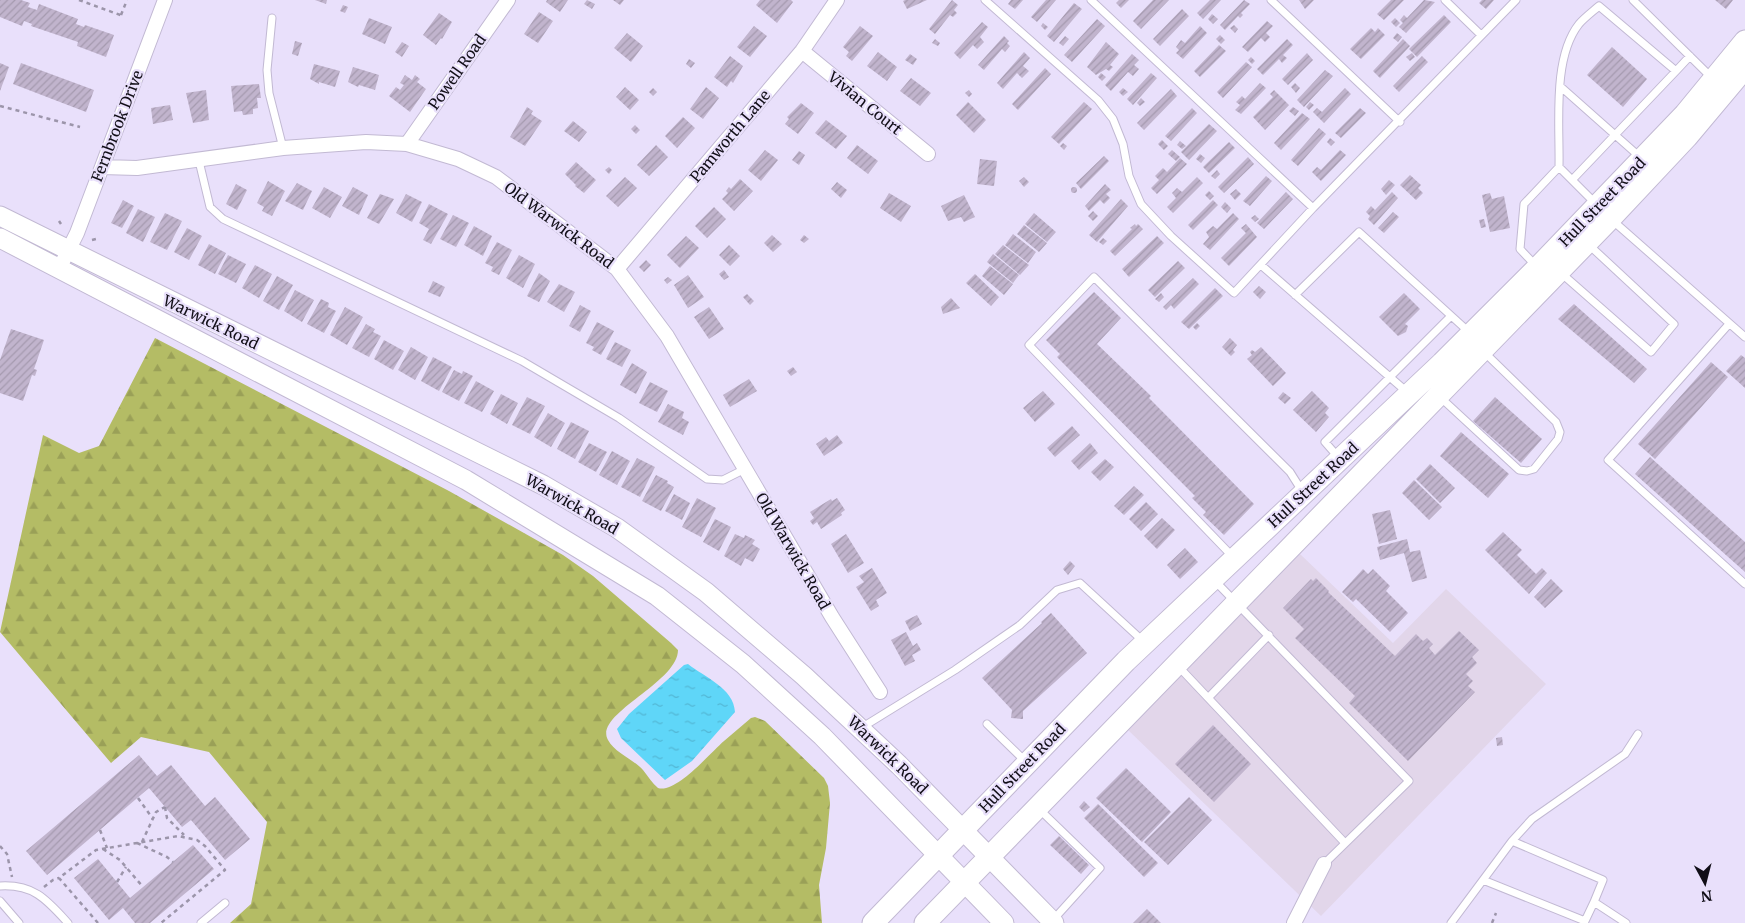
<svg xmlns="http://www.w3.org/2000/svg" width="1745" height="923" viewBox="0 0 1745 923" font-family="Merriweather,serif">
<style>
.commercial{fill:#e2d6ea}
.forest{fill:url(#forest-firs)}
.water{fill:url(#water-ripples)}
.building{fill:url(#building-hatch)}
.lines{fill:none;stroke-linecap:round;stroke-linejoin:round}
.lane-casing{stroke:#c2b9d3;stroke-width:9}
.street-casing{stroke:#c2b9d3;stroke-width:16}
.secondary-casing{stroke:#c2b9d3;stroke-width:21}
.primary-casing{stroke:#c2b9d3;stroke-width:23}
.path{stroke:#9c95aa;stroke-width:2.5;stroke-dasharray:4 4;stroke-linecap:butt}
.lane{stroke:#fff;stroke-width:7}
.street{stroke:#fff;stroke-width:14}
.secondary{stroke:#fff;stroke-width:19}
.primary{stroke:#fff;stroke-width:21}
.labels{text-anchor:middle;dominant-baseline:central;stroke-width:4.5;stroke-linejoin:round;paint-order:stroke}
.street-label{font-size:15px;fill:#110e17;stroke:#e9e0fb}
</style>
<defs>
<pattern id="forest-firs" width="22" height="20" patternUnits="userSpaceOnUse" patternTransform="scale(1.25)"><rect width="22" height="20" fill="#b4bc65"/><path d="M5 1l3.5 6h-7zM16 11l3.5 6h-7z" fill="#9aa057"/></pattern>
<pattern id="water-ripples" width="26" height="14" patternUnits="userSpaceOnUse" patternTransform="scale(1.25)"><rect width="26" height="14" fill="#5fd6f8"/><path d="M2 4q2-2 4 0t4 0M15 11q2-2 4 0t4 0" fill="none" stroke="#52b6d4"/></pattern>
<pattern id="building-hatch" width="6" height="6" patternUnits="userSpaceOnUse" patternTransform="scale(1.25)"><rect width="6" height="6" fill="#c1b4cd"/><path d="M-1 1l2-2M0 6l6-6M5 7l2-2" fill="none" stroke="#a59aaf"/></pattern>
</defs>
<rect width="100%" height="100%" fill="#e9e0fb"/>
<path class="commercial" d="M1300,554L1393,643L1446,589L1546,684L1321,916L1128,730Z"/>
<path class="forest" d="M155,338L449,491L563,555L593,576L671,643L678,650C678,683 593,714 608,740C615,753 633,759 643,770C648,776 652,783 658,788C676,794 711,752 724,741C733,733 742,726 751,718L755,717L765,721L824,778L828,786L830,803L826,848L819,885L822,923H230L251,904L267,822L209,752L141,737L111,763L0,632L43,435L79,453L99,446Z"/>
<path class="water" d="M688,664C704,677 734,688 735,712L692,761L665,780L621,738L617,729L629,714L684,665Z"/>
<path class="building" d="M0,0H21L30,3L28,7L37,10L39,4L78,19L76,24L84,27L85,25L114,35L106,57L77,46L78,42L31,26L32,24L24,21L22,26L0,17Z
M315,0H327L326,4Z
M547,0H568L560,12L546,2Z
M587,0L595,4L592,9L584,4Z
M613,0H624L620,5Z
M760,0H791L793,2L777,23L756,5Z
M905,0H927L907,9L903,1Z
M952,0L958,5L954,10L957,13L953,17L950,15L935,34L929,29Z
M1011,0H1023L1015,9L1008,4Z
M1046,0H1056L1037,22L1031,17Z
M1119,0H1129L1121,8L1116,3Z
M1153,0H1169L1141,29L1133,21Z
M1210,0H1221L1203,19L1197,13Z
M1244,0L1250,4L1241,13L1243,15L1240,18L1238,16L1225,30L1220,25Z
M1299,0H1314L1305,9Z
M1391,0H1404L1384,20L1377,14Z
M1424,0L1435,2L1406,33L1399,27L1403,23L1400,20L1404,15L1407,18Z
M1482,0H1494L1486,9L1479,3Z
M1715,0H1733L1726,9Z
M1074,3L1082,9L1054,42L1047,36Z
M343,5L348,7L345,13L340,11Z
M1182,9L1189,16L1160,46L1153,39Z
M539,12L553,21L538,43L524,34Z
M439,13L452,22L442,39L441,38L436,45L423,35Z
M1212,14L1218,19L1213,24L1208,19Z
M1444,15L1451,22L1417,57L1409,49Z
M369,18L392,27L385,44L362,34Z
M1395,18L1400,23L1396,27L1391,22Z
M1097,19L1105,26L1072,62L1064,55Z
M1267,21L1273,26L1266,33L1270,37L1265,42L1261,38L1248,52L1242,47Z
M982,22L988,27L980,37L984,42L977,49L973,45L960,59L954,53Z
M1043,23L1048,27L1045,30L1041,26Z
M1234,25L1238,29L1235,33L1230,28Z
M754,26L767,36L750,57L737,47Z
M860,26L873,36L852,61L846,56L849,52L843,47Z
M1200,26L1207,33L1183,59L1176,53L1179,50L1176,47L1181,40L1185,43Z
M1371,28L1375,32L1378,28L1385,35L1361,59L1350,49Z
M627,33L643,46L631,62L614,48Z
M1397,33L1402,37L1398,42L1393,38Z
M1220,35L1225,40L1221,44L1216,39Z
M1004,36L1009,41L1007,43L1010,46L1005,52L1002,49L984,70L978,65Z
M1065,36L1069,39L1063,46L1059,43Z
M935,39L940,43L938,46L932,43Z
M1287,39L1293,45L1283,55L1287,58L1282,63L1279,59L1263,75L1257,69Z
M1403,39L1410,46L1380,78L1373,71Z
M295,41L302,43L298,56L292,54Z
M402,42L409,46L402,57L395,52Z
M1106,42L1119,54L1110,65L1113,67L1109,71L1106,69L1096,75L1087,67Z
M1219,45L1226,51L1200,77L1194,71Z
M1612,47L1647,79L1623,107L1587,75Z
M878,52L897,67L887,81L867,66Z
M1024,52L1030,58L1023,66L1029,71L1022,78L1017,73L1003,89L997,83Z
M1307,53L1313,60L1288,85L1282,79Z
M1412,53L1415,57L1410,61L1406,57Z
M910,54L917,59L913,65L905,60Z
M1132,54L1139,60L1134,65L1139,69L1133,76L1128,72L1111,91L1105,85Z
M730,56L743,66L733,83L731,81L727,87L714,77Z
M1422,56L1428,62L1399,92L1393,86Z
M1251,57L1255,61L1252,64L1248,60Z
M689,59L695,63L691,68L686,64Z
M1246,62L1252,67L1223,98L1217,92Z
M0,63L9,67L0,91Z
M21,63L94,90L86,112L13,84Z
M314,64L340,71L335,87L319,82V84L310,79Z
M353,67L379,75L375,90L359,85L358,87L348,82Z
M1045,68L1051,74L1018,110L1012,104Z
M1325,70L1333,76L1304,107L1297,100Z
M1101,73L1106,77L1102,81L1098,77Z
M1151,73L1157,78L1133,105L1127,99Z
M405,75L412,80L415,75L420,79L417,82L426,89L410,112L389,96L396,87L400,90L404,85L400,83Z
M911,78L931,93L920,106L900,91Z
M1260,83L1266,88L1241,114L1235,110L1240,105L1236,102L1242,96L1245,99Z
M1295,83L1300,88L1296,93L1291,87Z
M259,84L261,98H257L258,108L253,109V114L243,115L242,111L234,112L231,86Z
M625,87L639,100L630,110L616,97Z
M706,87L719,98L703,119L690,109Z
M653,88L657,92L653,96L649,92Z
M1123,88L1128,92L1123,96L1119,92Z
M1345,88L1351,94L1324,123L1313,112L1317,108L1322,112Z
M1171,89L1177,96L1144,130L1137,123Z
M206,90L209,120L193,123L186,93Z
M969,90L972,94L969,97L965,93Z
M1274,90L1289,105L1265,130L1253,117L1273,97L1270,94Z
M1141,98L1145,102L1140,106L1137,103Z
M968,102L986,120L974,133L956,115Z
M1084,102L1092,109L1059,144L1051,137Z
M1310,102L1314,105L1309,110L1306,107Z
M801,103L814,113L798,134L785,124L789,119L787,117Z
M170,105L173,120L153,124L151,108Z
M527,107L533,111L531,114L542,121L525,146L510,137Z
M1293,107L1299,111L1295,116L1289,111Z
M1192,108L1197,113L1171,141L1165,136Z
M1360,108L1366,113L1341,138L1335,133Z
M1302,113L1310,119L1281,150L1274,143Z
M683,117L695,128L677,148L665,136Z
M826,120L847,136L836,149L815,133Z
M573,121L587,132L579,142L564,131Z
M1209,124L1217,131L1189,160L1181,152Z
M635,125L640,130L636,134L631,129Z
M1319,128L1326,134L1298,166L1291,160Z
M1330,138L1335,142L1331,146L1327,142Z
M1162,140L1168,146L1164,150L1158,144Z
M1180,141L1186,146L1182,149L1177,145Z
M1229,142L1235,148L1209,173L1203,167Z
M1063,143L1067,146L1064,150L1060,146Z
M656,145L668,157L649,176L637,165Z
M857,145L878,161L868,174L847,158Z
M765,150L778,160L761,181L748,170Z
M1172,150L1180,157L1176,161L1168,154Z
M1340,150L1346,155L1321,181L1312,172L1317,167L1321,170Z
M799,151L805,155L799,165L792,160Z
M1200,154L1205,158L1201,163L1196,159Z
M1104,156L1109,161L1081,189L1076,183Z
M1248,157L1254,164L1224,193L1218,187Z
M1180,158L1187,164L1157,194L1151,188L1159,180L1155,176L1163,168L1167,172Z
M980,159L997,161L994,186L977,184Z
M576,162L596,180L584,193L575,186L576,185L565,174Z
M609,167L612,170L609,174L605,170Z
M1217,170L1220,174L1215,179L1211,176Z
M1410,175L1421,185L1418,188L1423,193L1416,200L1400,185Z
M1266,176L1272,181L1250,206L1243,201Z
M625,177L637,188L618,207L606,196Z
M1024,177L1029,182L1024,187L1019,181Z
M1197,177L1203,183L1173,213L1167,207L1176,198L1172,193L1177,188L1182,192Z
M740,179L753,191L734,211L722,199L728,193L726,191L729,187L731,189Z
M1389,180L1395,185L1386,195L1381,189Z
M268,181L285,191L272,216L262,211L264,207L257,203Z
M837,182L847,190L841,198L831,189Z
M297,183L312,191L303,210L285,201Z
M236,184L247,190L237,210L226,204Z
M1105,184L1111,190L1106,194L1110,198L1104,204L1100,200L1089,211L1085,206Z
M324,187L342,197L330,218L312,208Z
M353,187L368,195L359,215L342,206Z
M1071 190a3 3 0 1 1 6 0a3 3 0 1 1-6 0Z
M1236,189L1241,194L1235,200L1230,194Z
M1209,191L1214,196L1210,200L1205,195Z
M1286,192L1293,199L1264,229L1257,223Z
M1392,192L1398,198L1374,225L1368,219L1370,216L1366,212L1371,206L1375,210Z
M889,193L911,206L901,222L880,208Z
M1490,193L1492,199L1504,196L1510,228L1490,232L1482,195Z
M380,194L394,199L379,224L367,218Z
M406,194L422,202L412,222L396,213Z
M964,195L975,217L964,222L961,217L948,221L941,206Z
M1121,199L1128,206L1097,242L1089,235Z
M123,200L134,206L122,228L111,223Z
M1213,200L1218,205L1193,230L1188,225Z
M1225,202L1231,208L1227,213L1221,207Z
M429,204L448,214L431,244L423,240L429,229L419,223Z
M714,207L726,219L707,238L695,226Z
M138,209L155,217L143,242L126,233Z
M1093,211L1098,216L1093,221L1088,216Z
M1393,212L1399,217L1384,233L1378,228Z
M165,213L182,221L167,250L150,242Z
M1034,213L1056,232L1047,242L1025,224Z
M1233,213L1239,219L1210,250L1203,244L1209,237L1206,232L1213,226L1217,229Z
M453,215L469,223L456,247L440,239Z
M1255,215L1259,219L1255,222L1251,218Z
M1484,219L1486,227L1481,228L1479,220Z
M1135,224L1136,226L1138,224L1143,229L1115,256L1110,251L1132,229L1130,228Z
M1246,224L1257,237L1229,266L1221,258L1246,233L1241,228Z
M1024,225L1047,243L1039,252L1017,234Z
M474,226L492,236L483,256L464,245Z
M187,228L202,236L189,260L174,252Z
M1013,234L1036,252L1028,263L1005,245Z
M772,235L782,244L773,252L764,243Z
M804,235L809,239L804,243L800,240Z
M686,236L699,248L680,268L667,255Z
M1157,236L1164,243L1129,277L1122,269Z
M1103,238L1107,241L1103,245L1099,242Z
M497,242L512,250L499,275L491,271L493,267L485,263Z
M209,244L226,253L215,274L198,265Z
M729,245L740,256L730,266L719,255Z
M1003,245L1029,265L1020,275L995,254Z
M993,254L1019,275L1013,283L987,262Z
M228,255L246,264L236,283L218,274Z
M519,255L535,264L523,288L506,278Z
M646,260L651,265L644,272L639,267Z
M1178,261L1185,268L1155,297L1148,290Z
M255,265L272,274L259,298L242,288Z
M990,266L1013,284L1004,295L982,276Z
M724,270L729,277L724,280L719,274Z
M539,273L550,281L539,302L527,296Z
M975,274L999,297L991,306L966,283Z
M688,275L704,297L688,308L674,285Z
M277,276L293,285L279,310L263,301Z
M668,277L672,280L667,284L664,280Z
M1193,278L1199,284L1174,309L1171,305L1166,310L1163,307Z
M433,281L445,287L440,297L428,292Z
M559,284L575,292L564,312L547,302Z
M1259,286L1266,292L1260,299L1253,292Z
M1215,288L1223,296L1189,329L1181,322Z
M295,290L314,300L302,322L284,311Z
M1094,292L1121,318L1097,344L1151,396L1149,398L1254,504L1224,535L1203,515L1206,512L1192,498L1195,496L1057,357L1060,354L1046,340Z
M1161,293L1164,297L1159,302L1155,299Z
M1404,293L1420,309L1405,324L1408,326L1406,332L1398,336L1379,317Z
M747,294L754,301L750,305L743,297Z
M951,298L960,308L943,314L941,307Z
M321,299L329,303L328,307L336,311L324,333L307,324Z
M1574,304L1647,369L1634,383L1558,319Z
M580,305L591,311L580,332L569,326Z
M345,307L363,317L347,345L330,335Z
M709,307L724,329L709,339L694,317Z
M597,322L614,331L601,355L592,350L594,347L586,343Z
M1197,323L1200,326L1196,330L1193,327Z
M366,324L375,329L373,332L381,336L369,357L352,348Z
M11,329L44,340L34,369L37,370L35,376L32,375L23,401L0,393V360Z
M1230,338L1237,345L1233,350L1235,352L1231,356L1222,347Z
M384,340L404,351L393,370L374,359Z
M615,342L631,350L622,367L606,359Z
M411,347L428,357L415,380L398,370Z
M1261,347L1286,373L1273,386L1247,359L1252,355L1250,352L1252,350L1255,352Z
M1741,355L1745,358V388L1726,371Z
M433,357L452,367L439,391L421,381Z
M1711,362L1728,377L1655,459L1638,444Z
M632,363L647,372L636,394L620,385Z
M793,367L797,372L791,376L787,371Z
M454,370L462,374L463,371L473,376L459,401L442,392Z
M749,379L757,391L730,407L723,395Z
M476,381L494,391L482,412L464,403Z
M650,382L668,391L657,412L639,403Z
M1043,391L1055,404L1035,422L1023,408Z
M1312,391L1329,408L1325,413L1329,417L1316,432L1293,410Z
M1283,392L1291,398L1285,404L1278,398Z
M501,394L518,403L507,424L490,414Z
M527,397L545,406L530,434L512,425Z
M1495,397L1542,439L1521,463L1473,421Z
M668,404L684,412L682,418L689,422L683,435L658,422Z
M548,413L565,423L551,447L534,437Z
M571,422L589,431L575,459L557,449Z
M1072,426L1080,435L1055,457L1047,448Z
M1461,432L1509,474L1488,498L1440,456Z
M837,435L843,443L824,456L816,444L826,437L829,441Z
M589,443L607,452L596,472L578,462Z
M1090,443L1098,453L1079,470L1071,461Z
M612,451L630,461L617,485L599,475Z
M1650,457L1745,542V572L1635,474Z
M637,458L655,467L640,497L621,487Z
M1105,459L1114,467L1100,481L1091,472Z
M1430,464L1455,488L1440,503L1416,479Z
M656,475L668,481L667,483L674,487L661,511L642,501Z
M1414,480L1442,507L1429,520L1402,493Z
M1134,486L1144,495L1124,515L1114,506Z
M674,494L690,503L682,520L665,511Z
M697,498L716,508L701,537L682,527Z
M837,498L845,510L841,513L842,515L821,529L817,522L813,525L810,521L814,518L810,512L831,499L832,501Z
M1146,502L1158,514L1141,531L1129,519Z
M1390,510L1397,539L1379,544L1372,514Z
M1162,518L1175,530L1157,549L1144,536Z
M715,519L731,527L719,551L703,542Z
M1503,532L1522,550L1517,555L1536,574L1542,568L1547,573L1529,594L1485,550Z
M735,534L744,538L745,535L755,540L752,544L760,549L753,562L745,558L741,566L724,556Z
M846,534L864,563L848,573L831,544Z
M1407,539L1410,552L1420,550L1427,578L1412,582L1404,553L1380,560L1377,547Z
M1185,548L1198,562L1180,579L1167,565Z
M1070,561L1075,566L1068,575L1063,569Z
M872,568L887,593L876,600L879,606L871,611L856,587L864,582L859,576Z
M1363,569L1368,574L1373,569L1390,586L1386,591L1408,613L1390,632L1356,599L1353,602L1342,592Z
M1316,578L1329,591L1328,592L1395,656L1416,634L1423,641L1427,638L1433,644L1429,648L1435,655L1459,631L1479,650L1472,657L1477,663L1466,674L1473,681L1468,686L1475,692L1408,761L1349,703L1355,696L1295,638L1304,629L1283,608L1311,579L1313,581Z
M1551,579L1563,591L1545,608L1534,597Z
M1051,613L1087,653L1023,711V719L1011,718L1012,710L982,678L1042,623L1041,622Z
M917,615L922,624L910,631L905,621Z
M906,632L913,646L917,643L921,650L912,655L915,661L905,666L891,640Z
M1213,725L1251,764L1214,802L1175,764Z
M1502,737L1503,745L1497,746L1496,738Z
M139,755L157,776L171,765L205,806L215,797L250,839L225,860L191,820L182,827L149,788L47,875L26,851Z
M1126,768L1171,812L1142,842L1096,798Z
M1189,797L1212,820L1168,865L1144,842Z
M1084,801L1090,807L1084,812L1079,807Z
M1098,804L1158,863L1144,877L1084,818Z
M1059,836L1089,865L1081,874L1050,845Z
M193,845L214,869L150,923H135L123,908L109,920L74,878L98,859L130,898Z
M1147,909L1161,923H1133Z"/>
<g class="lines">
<defs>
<path id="lane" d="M985,0L1098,100L1113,119L1123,144L1129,176L1141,204L1171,236L1234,293L1313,208L1516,0
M1091,0L1313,208
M1271,0L1400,122
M1445,0L1481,35
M1633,0L1711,77
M272,18L267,70L269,93L283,148
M1676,71L1690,56
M1561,87L1640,157
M199,161L210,207L223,219L522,361L619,418L707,479L723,480L745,469
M1559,167C1560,125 1552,58 1579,24C1584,18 1592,12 1599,6L1676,71L1572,180
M1612,220L1745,337
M1261,265L1407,392
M1536,266L1520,249L1524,204L1559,167L1596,204
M1561,273L1651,352L1674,324L1589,245
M1295,295L1359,232L1469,332
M1729,324L1608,460L1745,584
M1441,398L1519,470L1527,471L1534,469L1558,439L1560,432L1556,422L1483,351
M1339,458L1325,442L1451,316
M1233,557L1029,345L1094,277L1290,472L1302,491
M1215,581L1409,781L1324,864
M1178,666L1345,843
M1209,697L1269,635
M987,724L1026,762
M861,728L955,670L1020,625L1057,590L1080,583L1144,642
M1040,810L1100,868L1053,920
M1512,841L1532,819L1625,754L1638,734
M1483,880L1585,921L1594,902
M0,886C34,884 47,900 68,923
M0,901L19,923
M201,923L225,903
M1451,923L1512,841L1603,880L1594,902L1626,923"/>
<path id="street" d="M802,51L928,154
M407,144L508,0
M102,167L137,168L283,148L366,142L407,144L458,159L496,177L617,269L667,336L832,617L880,692
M59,269L77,233L165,0
M617,269L802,51L837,0
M1294,923L1324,864"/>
<path id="secondary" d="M0,216L543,485L617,528L706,592L804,676L899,765L1054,923
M0,238L466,480L657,596L743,664L822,736L1004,923"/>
<path id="primary" d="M873,923L1126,661L1442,363L1544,261L1685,114L1745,41
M925,923L1611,218L1687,137L1745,68"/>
</defs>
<use href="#lane" class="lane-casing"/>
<use href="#street" class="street-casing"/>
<use href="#secondary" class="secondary-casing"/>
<use href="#primary" class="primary-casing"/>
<path class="path" d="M79,0L123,16
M121,15L127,0
M0,106L80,127
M59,221L61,224
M92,240L96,239
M138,798L153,819
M165,807L167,818L184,835
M100,830L107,848
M142,842L156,812L165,807
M137,843L167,857L173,862
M0,846L7,854L12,877
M103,849L120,860L143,887
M117,882L126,867
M44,887L53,880L59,878
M98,923L59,878L96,850L178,836L197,840L205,846L225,870L161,923
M1492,923L1496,913"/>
<use href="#lane" class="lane"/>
<use href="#street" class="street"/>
<use href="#secondary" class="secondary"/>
<use href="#primary" class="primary"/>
</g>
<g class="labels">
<g class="street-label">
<text transform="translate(457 72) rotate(-55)">Powell Road</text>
<text transform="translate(865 103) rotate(39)">Vivian Court</text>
<text transform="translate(117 126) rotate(-69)">Fernbrook Drive</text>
<text transform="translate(730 136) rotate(-50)">Pamworth Lane</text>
<text transform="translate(1602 202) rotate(-46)">Hull Street Road</text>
<text transform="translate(559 225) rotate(37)">Old Warwick Road</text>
<text transform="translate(211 322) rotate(26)">Warwick Road</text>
<text transform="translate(1313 485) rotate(-43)">Hull Street Road</text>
<text transform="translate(572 504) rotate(30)">Warwick Road</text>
<text transform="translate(793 551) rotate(60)">Old Warwick Road</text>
<text transform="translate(888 755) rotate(44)">Warwick Road</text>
<text transform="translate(1022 768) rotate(-46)">Hull Street Road</text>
</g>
</g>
<g transform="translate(1705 883) rotate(173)" stroke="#e9e0fb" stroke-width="4" paint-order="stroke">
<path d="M0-4L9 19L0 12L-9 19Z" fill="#110e17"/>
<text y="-8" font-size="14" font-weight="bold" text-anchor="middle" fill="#110e17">N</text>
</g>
</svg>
